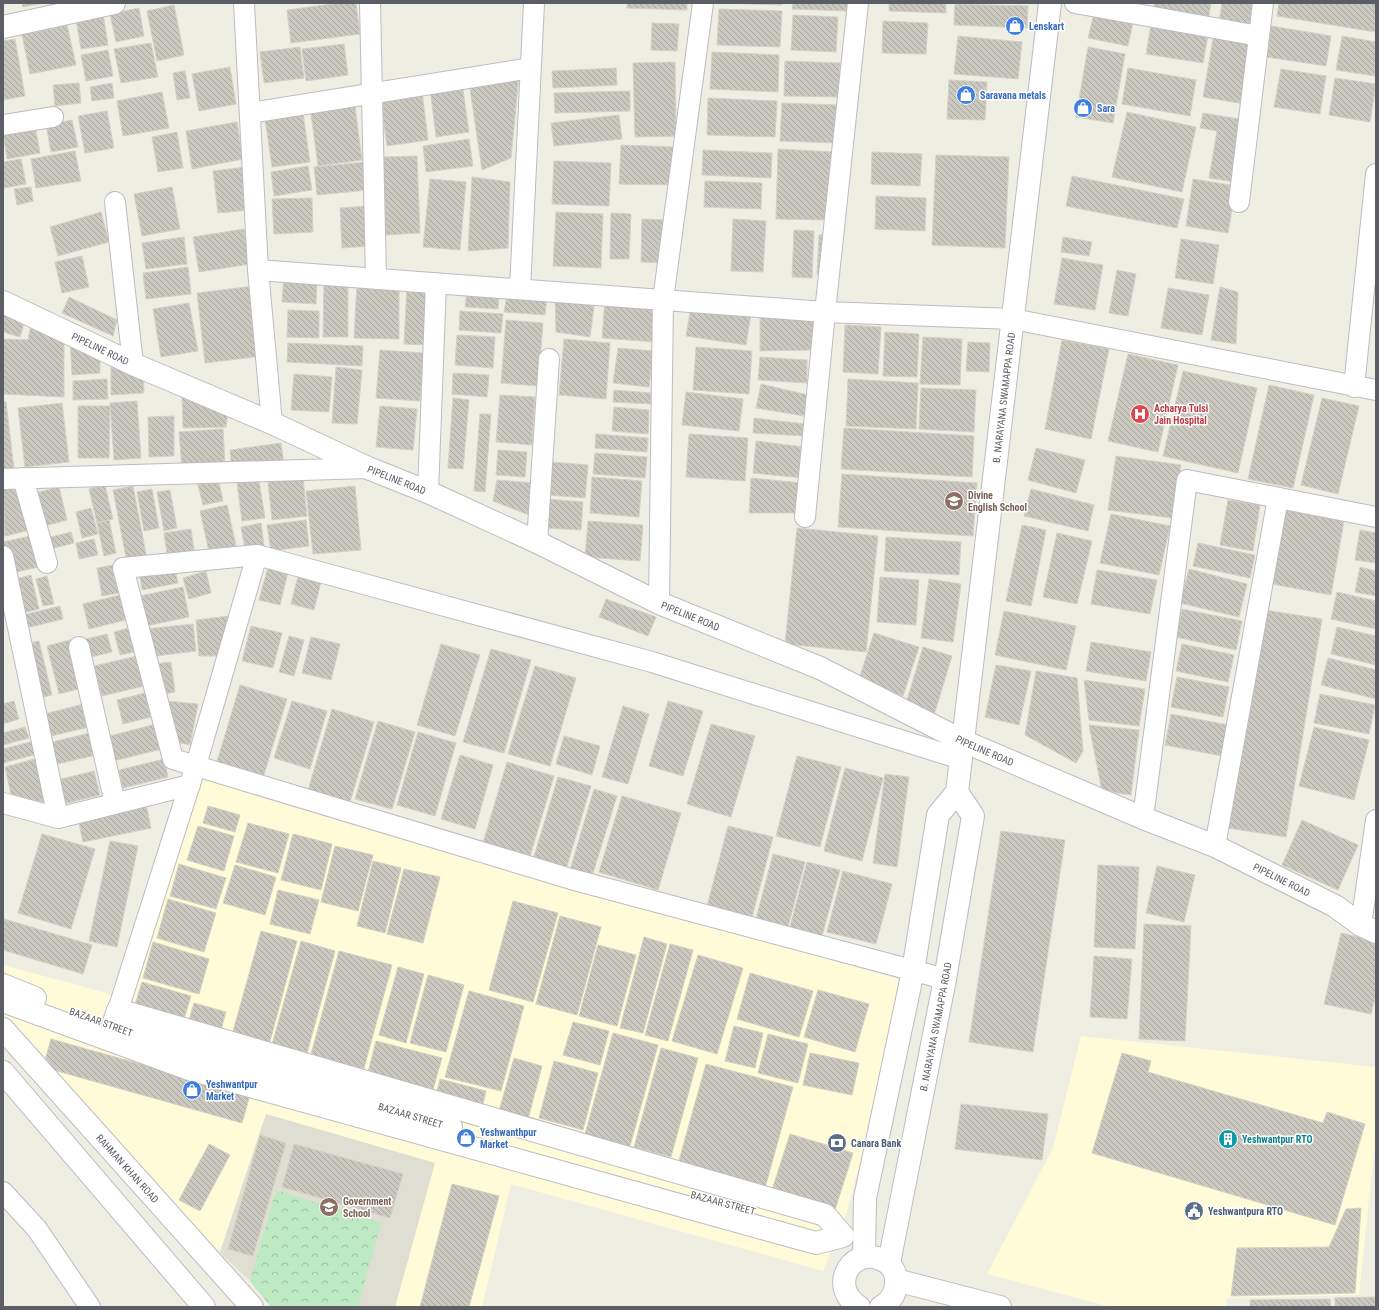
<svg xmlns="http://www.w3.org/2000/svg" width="1379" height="1310" viewBox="0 0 1379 1310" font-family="'Roboto Condensed',sans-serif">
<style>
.commercial{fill:#fffbd8}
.education{fill:#dfded2}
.park{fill:url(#park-crowns)}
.building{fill:url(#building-back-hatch);stroke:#d5d1c1}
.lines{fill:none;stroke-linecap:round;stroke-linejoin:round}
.minor-casing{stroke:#bbbcc3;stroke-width:22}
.tertiary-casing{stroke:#bbbcc3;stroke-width:24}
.minor{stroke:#fff;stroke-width:20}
.tertiary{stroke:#fff;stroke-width:22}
.labels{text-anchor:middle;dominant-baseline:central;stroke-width:3;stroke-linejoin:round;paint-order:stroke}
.shop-label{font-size:10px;font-weight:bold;fill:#366cbe;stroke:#fff;text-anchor:start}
.street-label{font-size:10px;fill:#5b5e65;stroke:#fff}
.health-label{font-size:10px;font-weight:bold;fill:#be3a42;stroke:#fff;text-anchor:start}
.education-label{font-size:10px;font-weight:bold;fill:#785e54;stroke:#fff;text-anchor:start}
.culture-label{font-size:10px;font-weight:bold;fill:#0d838f;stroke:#fff;text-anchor:start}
.service-label{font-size:10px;font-weight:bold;fill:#4e5e75;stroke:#fff;text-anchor:start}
</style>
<defs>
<pattern id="park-crowns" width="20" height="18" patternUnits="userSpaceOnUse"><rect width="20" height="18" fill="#bdeac3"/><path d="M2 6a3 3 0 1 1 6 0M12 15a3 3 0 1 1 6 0" fill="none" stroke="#9dc1a2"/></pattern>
<pattern id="building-back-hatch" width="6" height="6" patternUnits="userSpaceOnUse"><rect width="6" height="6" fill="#cbc8c0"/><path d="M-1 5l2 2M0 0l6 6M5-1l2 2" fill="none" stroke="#a8a6a0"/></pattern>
</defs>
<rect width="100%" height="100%" fill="#efeee3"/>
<path class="commercial" d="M197,778L908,982L846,1215L823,1271L511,1184L482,1307H395L434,1163L266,1114L220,1252L3,1032V965L107,993L127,1007Z
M1081,1036L1376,1067V1134L1359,1295L1227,1298L1226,1307H1111L987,1274L1053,1148Z"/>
<path class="education" d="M266,1114L435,1163L395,1307H271L250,1281L220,1252Z"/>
<path class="park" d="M276,1190L381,1223L358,1307H271L250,1281Z"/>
<path class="building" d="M22,3H43L23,7Z
M340,3H356L360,34L291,43L287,10Z
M627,3H687V10L627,8Z
M722,3H782V5Z
M793,3H848L847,11L792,9Z
M889,3H946V13L889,11Z
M1155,3H1211L1208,21L1153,12Z
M1222,3H1257L1253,27L1219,22Z
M1279,3H1376L1375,32L1277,16Z
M955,4L1028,6L1027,28L954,25Z
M174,5L184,55L157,61L147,11Z
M139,8L144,36L116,42L110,14Z
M719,9L782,11L780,47L717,45Z
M1095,9L1134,18L1128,46L1088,38Z
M103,14L108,45L81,49L76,19Z
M793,15L838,17L836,52L791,50Z
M883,21L928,23L926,54L882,53Z
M652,23L679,24L677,51L651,50Z
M67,25L76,65L30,74L22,35Z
M1151,25L1208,35L1203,63L1146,54Z
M1271,26L1331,36L1326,66L1266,57Z
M1214,33L1256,41L1245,104L1203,97Z
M958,36L1022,42L1018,79L954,74Z
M1342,36L1376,42L1375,76L1336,70Z
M15,39L25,96L3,100V41Z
M151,43L158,77L121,83L114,49Z
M344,44L348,75L306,81L302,49Z
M300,47L304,78L264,83L260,52Z
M1088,47L1125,54L1113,123L1076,117Z
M108,50L113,76L86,81L81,55Z
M712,52L779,55L778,92L710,89Z
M785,61L840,63L839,97L784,96Z
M675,62L676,136L635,137L633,63Z
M230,67L236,104L199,111L192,74Z
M616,68L617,85L553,88L552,71Z
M1128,68L1196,80L1190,116L1122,104Z
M1281,69L1326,76L1320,114L1274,107Z
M185,71L190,98L177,100L173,73Z
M519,75L511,158L482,170L469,82Z
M1335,78L1376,84L1370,122L1329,115Z
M949,80L987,82L985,120L947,119Z
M79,83L81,103L55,106L53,85Z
M112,83L114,98L92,101L90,87Z
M462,83L469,132L436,137L430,88Z
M422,91L428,140L387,146L380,97Z
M630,91V111L555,113L554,93Z
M162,92L169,128L123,136L117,101Z
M708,98L777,101L775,137L707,135Z
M354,99L362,160L318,166L310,106Z
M782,103L838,105L836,143L780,141Z
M302,106L310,162L272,167L264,112Z
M107,111L114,148L85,153L78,116Z
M1127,112L1196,127L1182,192L1112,177Z
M1203,113L1245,120L1235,182L1209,178L1217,131L1200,128Z
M619,115L622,139L554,146L551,123Z
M72,120L78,147L51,152L46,125Z
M237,122L243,159L192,169L186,131Z
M35,126L40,153L7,159L3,132Z
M177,132L183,168L158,172L152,137Z
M469,139L473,166L426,172L423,146Z
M621,145L674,147L673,185L619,184Z
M778,149L835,152L828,220L776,219Z
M703,150L772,153L771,178L702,175Z
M75,151L81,181L36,188L31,159Z
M872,152L922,154L920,186L871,184Z
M936,155L1009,157L1005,248L932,245Z
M417,156L420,233L386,235L383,157Z
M21,159L26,184L4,188L3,162Z
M554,161L611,163L609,206L552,204Z
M366,162L368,190L317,195L314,167Z
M308,166L312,190L274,196L271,172Z
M246,167L250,210L218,213L213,171Z
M1072,176L1184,199L1177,228L1066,206Z
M472,177L510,182L508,248L468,251Z
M430,179L466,182L460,250L423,247Z
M1193,179L1236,186L1228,233L1186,226Z
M705,181L762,183L761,209L704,207Z
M31,187L33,201L17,205L14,189Z
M172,187L180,229L142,236L134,194Z
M876,196L926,198L925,231L875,229Z
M312,198L313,232L274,234L272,199Z
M368,206L370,246L342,248L340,208Z
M101,212L109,242L58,256L50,227Z
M556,212L603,214L601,268L553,266Z
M611,213L631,214L629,259H610Z
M642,219L668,220L666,263L641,262Z
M733,219L766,221L763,272L731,271Z
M244,229L250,264L199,272L193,237Z
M794,230L814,231L812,278L792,277Z
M828,234L824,274L817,275L819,235Z
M184,237L187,264L146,269L142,243Z
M1063,237L1092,242L1089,256L1061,252Z
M1181,239L1219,245L1213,284L1175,278Z
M82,256L89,287L62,293L55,262Z
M1062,258L1103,265L1095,310L1054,304Z
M188,267L191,294L146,299L143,273Z
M1117,270L1136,274L1128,316L1109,313Z
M284,277L317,279L316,304L282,302Z
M324,279L348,283V337H323Z
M357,283L399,288V339L354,338Z
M254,286L263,356L205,363L197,293Z
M407,287L429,290L427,345L404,344Z
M1220,287L1238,292L1236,344L1211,340Z
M1168,288L1209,295L1202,335L1161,328Z
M467,292L499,295L498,309L465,307Z
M507,295L547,296L545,315L504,312Z
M555,295L595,299L590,337L556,332Z
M69,297L117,320L113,336L62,313Z
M605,300L657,304L655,342L602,338Z
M189,303L198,351L161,357L153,309Z
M691,306L751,314L746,345L686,336Z
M6,308L27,313L20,337L3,332V318Z
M288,310L319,311V338L287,337Z
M460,311L503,314L501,333L459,330Z
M760,316H819L814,350L760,351Z
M32,319L64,333V397L3,394V339L28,340Z
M506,320L543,323L538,386L501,383Z
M845,325L881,327L878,374L843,372Z
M885,332L919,334L917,377L883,376Z
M457,335L495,337L493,368L455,365Z
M923,337L962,339L960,385L920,384Z
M564,339L610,343L606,399L559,395Z
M70,340L100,350V373L72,375Z
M1062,340L1109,349L1091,439L1045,429Z
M968,342L990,343L989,372L966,371Z
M288,343L363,346L362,366L287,362Z
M696,347L752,351L749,394L693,390Z
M618,348L653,351L649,387L613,383Z
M380,350L424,353L420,401L376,398Z
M1128,354L1178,365L1158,452L1108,441Z
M111,357L143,372L144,393L111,395Z
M760,357L807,360V383L758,380Z
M336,367L362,370L357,424L332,423Z
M1183,371L1257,388L1238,473L1163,456Z
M453,373L489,375L487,397L452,394Z
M294,374L332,377L329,412L291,410Z
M107,379L108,399L73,400V381Z
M848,379L918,383L916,429L846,426Z
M761,384L812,396L810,417L756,408Z
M1269,385L1314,395L1293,488L1248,479Z
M921,388L976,390L974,432L919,429Z
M614,390L651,393V404L613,402Z
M686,392L743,399L739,431L682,425Z
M182,394L228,412L226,427L183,428Z
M500,395L535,397L532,445L496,442Z
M453,398L469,400L463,469L448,468Z
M1322,398L1359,406L1338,494L1301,485Z
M3,401L6,402L14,469L3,470Z
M137,401L141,458L114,460L110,403Z
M62,403L69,462L25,467L18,408Z
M78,406H110L109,458H78Z
M380,406L417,409L413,450L376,447Z
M614,407L649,410L648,434L612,431Z
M480,414H491L485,492L474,491Z
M174,416V456L149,457L148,417Z
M754,418L805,424L804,436L753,433Z
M844,428L974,436L972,477L841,469Z
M223,429L225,465L182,469L179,432Z
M596,434L648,438L647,452L595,448Z
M689,434L748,438L745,481L686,477Z
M756,441L804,447L803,478L753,473Z
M281,443L284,464L232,471L230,450Z
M1036,448L1085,460L1076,493L1028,480Z
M498,450L527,452L525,477L496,475Z
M595,453L647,457L645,478L593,474Z
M1116,456L1181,465L1173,518L1108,510Z
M551,462L588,465L585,498L548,495Z
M842,474L977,483L973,536L838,527Z
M218,477L223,501L203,505L197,481Z
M592,477L642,481L639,517L590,513Z
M303,478L307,516L272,520L268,482Z
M751,478L802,483L801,513H749Z
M259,480L265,518L242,521L237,483Z
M497,480L534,483L529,515L493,501Z
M18,481L30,530L5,536L3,485Z
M105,485L113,519L97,523L89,489Z
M133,486L147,559L127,563L113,490Z
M355,486L361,550L313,554L306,491Z
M59,487L67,520L41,527L32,494Z
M152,489L159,528L144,531L137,492Z
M1031,489L1094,505L1088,531L1024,516Z
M170,490L177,528L164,531L157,492Z
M548,499L583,502L581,530L546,528Z
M1228,500L1260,505L1253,551L1220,545Z
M227,505L237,550L210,556L200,511Z
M91,508L98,534L82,538L76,512Z
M1286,510L1344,521L1331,595L1272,584Z
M1111,514L1170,526L1159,575L1100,563Z
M109,520L116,553L104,556L97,523Z
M306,520L309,546L271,551L267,525Z
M588,521L643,525L640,561L585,557Z
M261,523L264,546L245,549L241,527Z
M1022,525L1046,530L1031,606L1006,601Z
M797,528L878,536L866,652L785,644Z
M191,529L195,556L168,560L164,533Z
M1360,530L1376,533V563L1355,560Z
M71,532L74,543L50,549L47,538Z
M1057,533L1092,541L1077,604L1043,597Z
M35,535L42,566L9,574L3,542Z
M886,537L961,542L959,575L884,571Z
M94,539L98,555L79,559L76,543Z
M1198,543L1255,555L1250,578L1193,566Z
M118,564L124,592L102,596L97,568Z
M174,565L178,583L142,590L139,572Z
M268,567L288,572L280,605L259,600Z
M1360,567L1376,571V596L1355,592Z
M1189,569L1247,584L1239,617L1180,603Z
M1097,570L1157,580L1150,614L1091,604Z
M206,571L211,593L189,599L183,578Z
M299,572L322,578L314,610L291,604Z
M31,575L39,609L18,614L9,581Z
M47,576L54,604L43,606L36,579Z
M880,577L919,580L916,625L877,622Z
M929,579L961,584L953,642L921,638Z
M183,587L189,617L141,627L135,597Z
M1337,592L1376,601V629L1331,619Z
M124,594L130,619L89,629L83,604Z
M606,599L656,617L648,636L599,617Z
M60,606L63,619L22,629L19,616Z
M1182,609L1242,621L1236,650L1176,637Z
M1265,610L1322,619L1286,837L1228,828Z
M1004,611L1076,626L1066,670L995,655Z
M229,616L217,656H199L196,620Z
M193,624L196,651L148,657L145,629Z
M251,626L282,633L273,668L242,661Z
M132,627L138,651L120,655L114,632Z
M1337,627L1376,636V665L1331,654Z
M874,633L919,647L903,696L858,682Z
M107,634L112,652L91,657L86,639Z
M289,636L304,640L294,676L279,672Z
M311,637L340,644L331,680L302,673Z
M70,640L82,688L59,694L47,646Z
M39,641L52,695L38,698L25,644Z
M1091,642L1151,652L1146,681L1086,671Z
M441,644L480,655L455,736L417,725Z
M1182,644L1234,655L1228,682L1176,671Z
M923,647L952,656L934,715L905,707Z
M491,649L531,660L504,753L463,742Z
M137,656L144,686L102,696L94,666Z
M1328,658L1376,670V699L1321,685Z
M171,662L175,692L158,695L153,664Z
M996,665L1031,671L1019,725L985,717Z
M535,666L576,678L550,766L508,754Z
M1036,671L1077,678L1083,751L1076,763L1025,735Z
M1177,677L1229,687L1223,717L1171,707Z
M1084,680L1145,689L1139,726L1089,720Z
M240,685L287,699L263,778L216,765Z
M145,693L151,717L123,724L117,700Z
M1320,694L1375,705L1369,734L1314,723Z
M14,701L19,719L3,724V704Z
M166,701L198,704L190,745L172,741Z
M292,701L327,711L310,769L274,758Z
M668,701L703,711L683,776L649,766Z
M87,703L93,726L47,737L41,715Z
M623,706L649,714L628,784L602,777Z
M332,709L374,722L350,802L308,790Z
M1171,714L1228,725L1222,756L1165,745Z
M378,721L415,732L392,809L355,799Z
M156,724L162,749L113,761L106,737Z
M711,724L755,736L731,817L687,804Z
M1089,725L1139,730L1131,795L1102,791Z
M25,727L29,738L3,745V733Z
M1314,727L1369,740L1354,800L1299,786Z
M94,732L100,754L53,765L48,743Z
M418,732L456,743L435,816L397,805Z
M564,736L600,746L592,775L556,764Z
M34,741L37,754L3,763V749Z
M460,755L493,765L475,829L441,819Z
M797,756L841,767L820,847L776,836Z
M38,758L48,802L12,799L5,767Z
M164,759L168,777L123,788L119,770Z
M507,762L554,776L530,856L483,843Z
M845,768L883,778L862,861L824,851Z
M94,771L100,795L59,805L53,781Z
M885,774L909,777L897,867L873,863Z
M558,777L591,786L566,869L533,860Z
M594,789L617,796L592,876L570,870Z
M622,796L681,813L658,890L599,872Z
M146,804L151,828L83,842L78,818Z
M208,806L240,815L235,832L203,823Z
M1302,820L1358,845L1338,890L1282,865Z
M248,823L289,834L278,873L236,862Z
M198,826L234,836L224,871L187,860Z
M728,826L773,837L751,921L706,910Z
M1001,831L1065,840L1033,1052L969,1042Z
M42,834L95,849L71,929L18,913Z
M293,834L332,844L321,890L281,880Z
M110,841L138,846L117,947L89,941Z
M335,846L373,855L358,911L321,902Z
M773,854L805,862L788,927L756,919Z
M373,861L401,868L385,933L357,926Z
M807,862L840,870L822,936L790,927Z
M179,864L226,878L216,909L170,896Z
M235,865L276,877L265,915L223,903Z
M1098,865L1139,867L1135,949L1094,947Z
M1157,866L1195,875L1184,922L1146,913Z
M404,869L440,877L423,943L387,934Z
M843,871L892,884L876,944L827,932Z
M278,890L319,900L310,934L270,924Z
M168,899L216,913L204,952L157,938Z
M513,901L558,913L533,1002L489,990Z
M560,916L601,927L577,1015L536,1004Z
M4,919L92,945L83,974L3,950Z
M1144,924L1191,926L1185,1041L1139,1039Z
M261,931L297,941L269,1045L232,1035Z
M1341,933L1376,941V994L1371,1014L1324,1004Z
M644,937L667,944L643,1033L620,1028Z
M301,941L335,951L306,1057L271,1048Z
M153,942L209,959L199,994L143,978Z
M670,944L693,950L668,1041L645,1035Z
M598,945L636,955L617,1026L579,1016Z
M339,951L392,965L363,1072L310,1058Z
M698,955L743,968L717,1054L672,1041Z
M1094,956L1132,959L1127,1019L1090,1017Z
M398,967L424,974L406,1043L379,1035Z
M750,973L813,991L799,1037L737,1019Z
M428,975L464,985L446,1052L410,1043Z
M142,982L191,996L183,1022L134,1008Z
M818,990L869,1004L855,1052L804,1037Z
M469,991L524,1006L501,1091L445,1077Z
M194,1003L226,1012L221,1030L189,1020Z
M573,1022L609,1031L600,1065L563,1055Z
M734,1026L763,1033L755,1068L725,1061Z
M613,1033L658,1045L630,1146L585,1134Z
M768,1034L808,1044L798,1083L758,1073Z
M51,1039L250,1095L242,1123L43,1067Z
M376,1041L442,1058L432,1093L367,1076Z
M661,1048L698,1058L671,1157L634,1147Z
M810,1053L859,1063L852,1095L803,1085Z
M1122,1053L1151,1061L1148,1072L1323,1123L1327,1112L1365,1124L1335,1225L1092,1153Z
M514,1058L542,1066L528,1119L499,1111Z
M554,1061L598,1073L583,1130L539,1118Z
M706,1064L793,1087L765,1188L678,1164Z
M440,1079L486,1091L482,1108L436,1096Z
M961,1104L1048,1114L1042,1160L955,1149Z
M790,1134L853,1153L835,1210L772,1190Z
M260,1135L286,1143L253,1256L228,1249Z
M209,1144L230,1155L200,1211L179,1200Z
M294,1144L403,1174L390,1218L282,1187Z
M452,1184L499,1196L469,1307H420Z
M1361,1208L1355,1293L1231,1296L1237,1248L1329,1247L1346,1209Z
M1376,1297V1307H1335V1298Z
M1330,1299L1331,1307H1250V1300Z"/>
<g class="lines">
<defs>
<path id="minor" d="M244,3L258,270L272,423
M370,3L376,279
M1075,3L1259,36
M250,113L531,68
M3,125L53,117
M115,202L133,364
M1239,202L1263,3
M258,270L825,312L1013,319L1376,390
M520,289L534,3
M1354,387L1376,174
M23,478L47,563
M3,479L368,468
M428,492L436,283
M805,517L825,312L858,3
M537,542L549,359
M3,556L58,818
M659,603L663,300L703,3
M79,647L115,803
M3,803L58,818L190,785
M1143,818L1187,480L1376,517
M1215,846L1278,498
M1361,925L1376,820
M945,979L571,879L173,759L123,568L257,555L652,662L961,759
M118,1010L196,765L257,555
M3,1192L37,1229L90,1307"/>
<g id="tertiary">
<path d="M3,27L114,3"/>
<path id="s1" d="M3,302L133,364L272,423L368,468L428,492L537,542L659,603L820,668L963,741L1143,818L1215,846L1335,906L1361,925L1376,932"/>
<path d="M3,985L35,998"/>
<path d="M3,1001L189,1069L816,1243L843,1236L825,1215L118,1010L112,1028"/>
<path id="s2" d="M3,1029L252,1307"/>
<path id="s3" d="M122,1030L451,1127"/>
<path d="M3,1072L204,1307"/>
<path id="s4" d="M864,1257L865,1198L913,971L938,815L957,792L1050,3"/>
<path id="s5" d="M889,1263L945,979L973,816L957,792"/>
<path d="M896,1280L1000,1307"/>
<path d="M859,1307C826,1285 854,1242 886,1262C893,1266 897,1275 896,1283C896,1294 890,1302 881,1307"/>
</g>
</defs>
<use href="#minor" class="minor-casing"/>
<use href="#tertiary" class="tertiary-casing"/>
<use href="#minor" class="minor"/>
<use href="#tertiary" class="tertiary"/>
</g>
<defs>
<symbol id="shop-disc" viewBox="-11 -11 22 22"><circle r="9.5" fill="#3f7fe0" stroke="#fff"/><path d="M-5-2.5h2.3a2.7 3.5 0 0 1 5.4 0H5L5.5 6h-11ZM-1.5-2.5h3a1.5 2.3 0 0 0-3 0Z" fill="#fff"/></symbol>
<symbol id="hospital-disc" viewBox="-11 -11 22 22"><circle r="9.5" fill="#e0444e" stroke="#fff"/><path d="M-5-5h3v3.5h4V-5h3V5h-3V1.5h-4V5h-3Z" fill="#fff"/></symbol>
<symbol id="school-disc" viewBox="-11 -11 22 22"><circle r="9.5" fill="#8d6e63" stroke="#fff"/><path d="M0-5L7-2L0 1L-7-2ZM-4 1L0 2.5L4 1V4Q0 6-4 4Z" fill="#fff"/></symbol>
<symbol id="building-disc" viewBox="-11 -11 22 22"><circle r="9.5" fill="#0f9aa8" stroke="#fff"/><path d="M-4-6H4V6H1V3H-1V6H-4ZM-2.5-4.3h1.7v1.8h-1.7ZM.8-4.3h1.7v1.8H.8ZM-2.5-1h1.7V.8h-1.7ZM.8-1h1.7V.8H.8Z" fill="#fff"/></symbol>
<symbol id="bank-disc" viewBox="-11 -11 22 22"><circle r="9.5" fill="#5c6f8a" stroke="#fff"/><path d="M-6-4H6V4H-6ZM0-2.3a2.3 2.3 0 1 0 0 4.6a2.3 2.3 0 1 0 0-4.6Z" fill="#fff"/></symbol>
<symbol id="civic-disc" viewBox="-11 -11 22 22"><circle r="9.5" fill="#5c6f8a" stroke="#fff"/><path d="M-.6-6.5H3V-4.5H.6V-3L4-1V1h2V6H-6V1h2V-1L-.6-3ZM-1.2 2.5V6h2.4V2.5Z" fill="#fff"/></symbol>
</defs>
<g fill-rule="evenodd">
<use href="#shop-disc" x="1004" y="15" width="22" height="22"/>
<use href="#shop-disc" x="955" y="84" width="22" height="22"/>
<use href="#shop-disc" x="1072" y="97" width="22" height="22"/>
<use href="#hospital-disc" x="1129" y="403" width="22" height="22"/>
<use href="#school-disc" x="943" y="490" width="22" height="22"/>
<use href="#shop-disc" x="181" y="1079" width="22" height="22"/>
<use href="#shop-disc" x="455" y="1127" width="22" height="22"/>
<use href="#building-disc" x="1217" y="1128" width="22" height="22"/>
<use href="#bank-disc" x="826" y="1132" width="22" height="22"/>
<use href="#school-disc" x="318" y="1196" width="22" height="22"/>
<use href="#civic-disc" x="1183" y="1200" width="22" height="22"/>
</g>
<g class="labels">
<g class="shop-label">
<text x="1029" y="26">Lenskart</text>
<text x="980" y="95">Saravana metals</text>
<text x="1097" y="108">Sara</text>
<text x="206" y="1084">Yeshwantpur<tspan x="206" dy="12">Market</tspan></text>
<text x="480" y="1132">Yeshwanthpur<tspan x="480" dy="12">Market</tspan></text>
</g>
<g class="street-label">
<text stroke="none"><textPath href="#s1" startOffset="108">PIPELINE ROAD</textPath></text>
<text stroke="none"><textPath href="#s4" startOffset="876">B. NARAYANA SWAMAPPA ROAD</textPath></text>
<text stroke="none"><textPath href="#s1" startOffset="432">PIPELINE ROAD</textPath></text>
<text stroke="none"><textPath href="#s1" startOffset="756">PIPELINE ROAD</textPath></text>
<text stroke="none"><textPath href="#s1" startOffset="1080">PIPELINE ROAD</textPath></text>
<text stroke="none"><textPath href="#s1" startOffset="1404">PIPELINE ROAD</textPath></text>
<text transform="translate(101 1022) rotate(20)">BAZAAR STREET</text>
<text stroke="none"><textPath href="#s5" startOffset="241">B. NARAYANA SWAMAPPA ROAD</textPath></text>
<text stroke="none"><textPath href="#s3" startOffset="301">BAZAAR STREET</textPath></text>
<text stroke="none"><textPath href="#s2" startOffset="187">RAHMAN KHAN ROAD</textPath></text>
<text transform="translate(723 1203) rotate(15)">BAZAAR STREET</text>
</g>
<g class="health-label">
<text x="1154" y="408">Acharya Tulsi<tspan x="1154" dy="12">Jain Hospital</tspan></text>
</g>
<g class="education-label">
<text x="968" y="495">Divine<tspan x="968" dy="12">English School</tspan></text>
<text x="343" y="1201">Government<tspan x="343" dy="12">School</tspan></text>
</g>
<g class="culture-label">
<text x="1242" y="1139">Yeshwantpur RTO</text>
</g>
<g class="service-label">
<text x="851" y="1143">Canara Bank</text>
<text x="1208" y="1211">Yeshwantpura RTO</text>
</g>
</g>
<rect width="1379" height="1310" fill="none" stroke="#5b5e65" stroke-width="8"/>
</svg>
